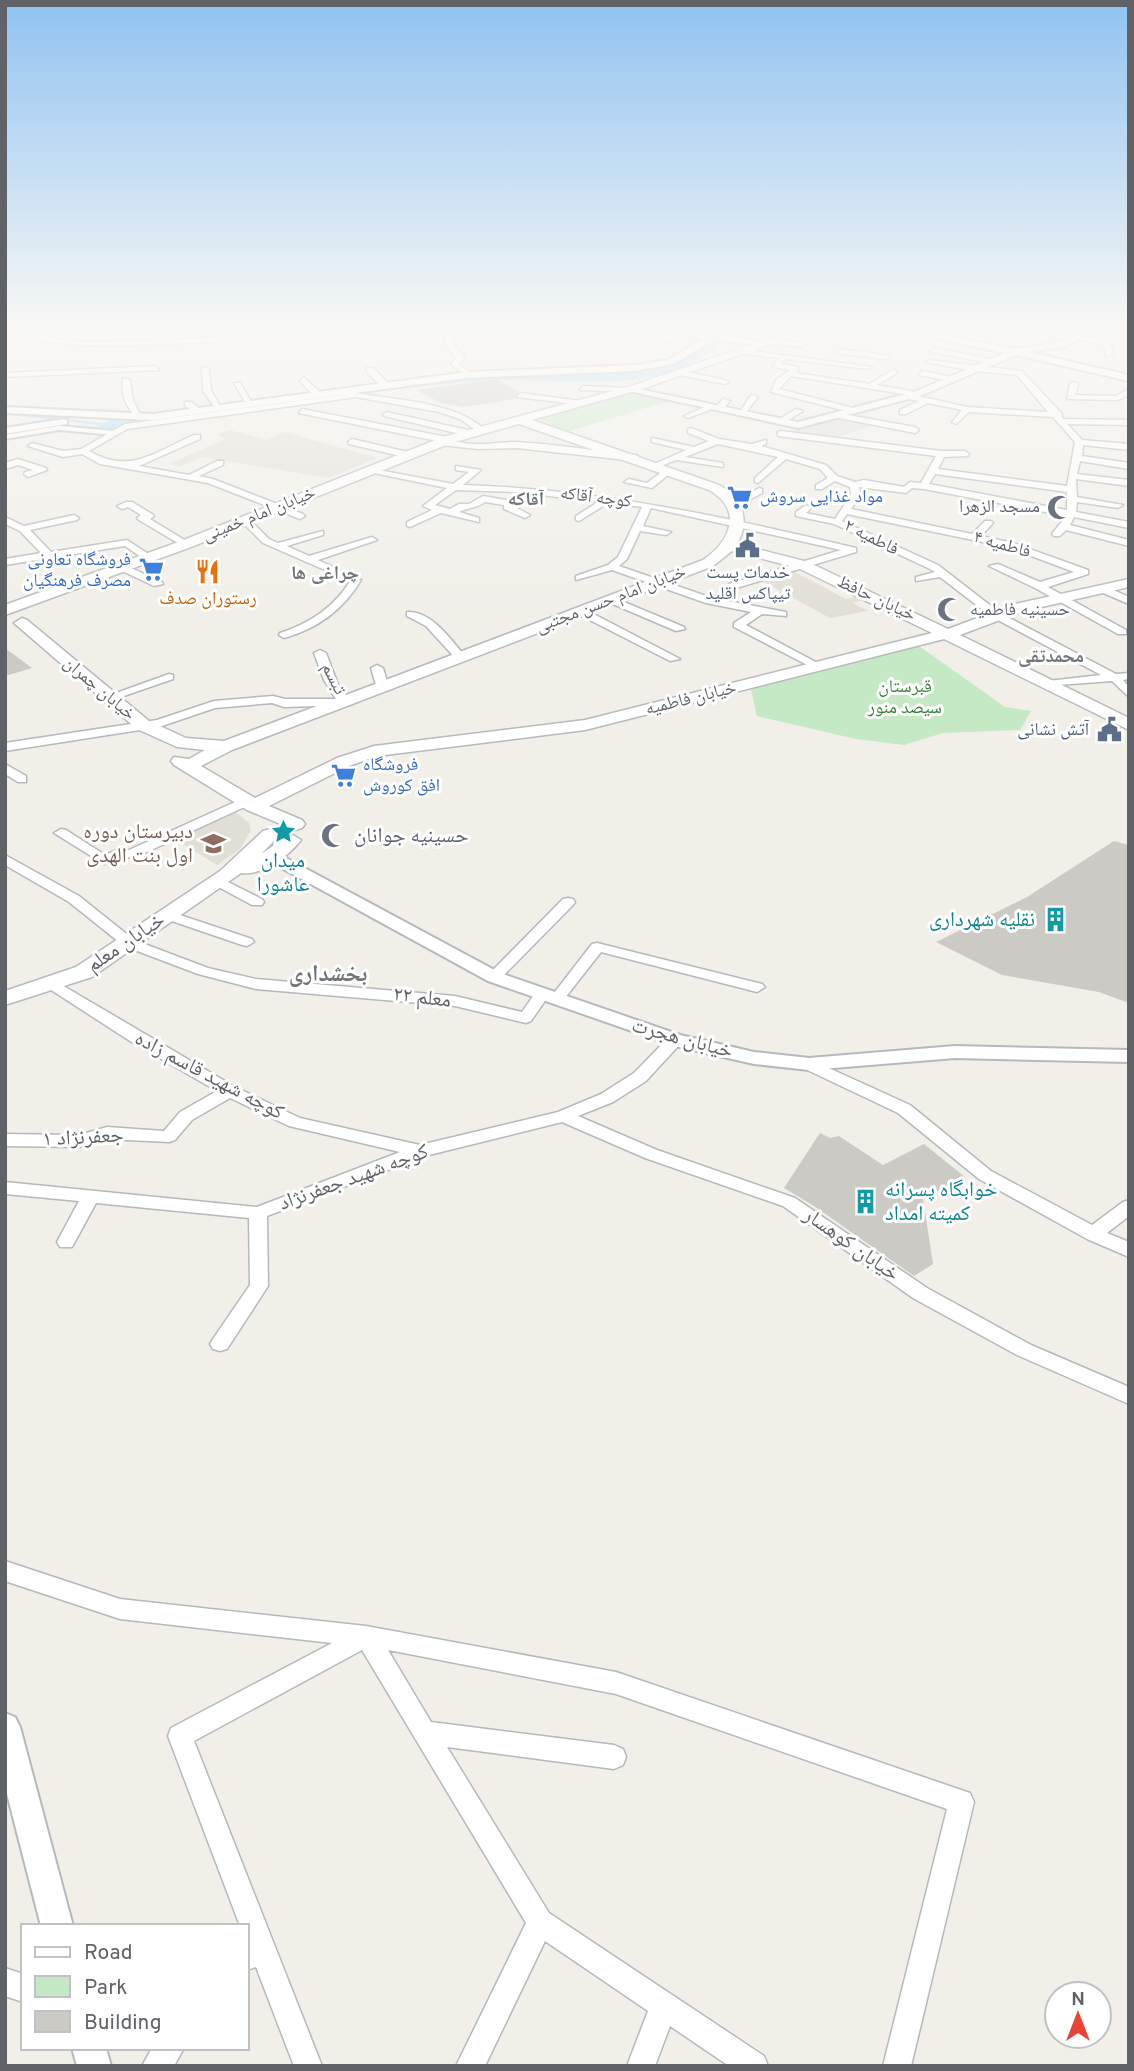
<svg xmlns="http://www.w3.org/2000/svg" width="1134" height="2071" viewBox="0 0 1134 2071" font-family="Overpass,'Noto Naskh Arabic',sans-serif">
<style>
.education{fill:#e1ded6}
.green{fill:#c5e8c5}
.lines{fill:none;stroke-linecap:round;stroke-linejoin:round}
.stream{stroke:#aadaff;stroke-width:2.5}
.river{fill:#aadaff;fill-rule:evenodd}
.building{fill:#cccac5}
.pedestrian-casing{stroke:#b5b8bc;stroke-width:4}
.minor-casing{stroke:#b5b8bc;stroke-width:3}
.tertiary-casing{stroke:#b5b8bc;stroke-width:4}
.secondary-casing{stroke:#b6babf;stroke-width:3}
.pedestrian{fill:#fff;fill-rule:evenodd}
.minor{fill:#fff;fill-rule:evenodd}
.tertiary{fill:#fff;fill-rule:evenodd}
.secondary{fill:#fff;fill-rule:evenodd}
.labels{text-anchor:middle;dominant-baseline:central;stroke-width:6;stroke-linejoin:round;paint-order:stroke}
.far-shop-label{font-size:18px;fill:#366cbe;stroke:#fff;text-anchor:start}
.far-street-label{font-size:18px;fill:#5f6368;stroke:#fff}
.far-worship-label{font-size:18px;fill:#5b616d;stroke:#fff;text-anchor:end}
.far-service-label{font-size:18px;fill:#4e5e75;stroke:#fff}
.far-food-label{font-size:18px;fill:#c56008;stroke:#fff}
.far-park-label{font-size:18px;fill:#348238;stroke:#fff}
.far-neighbourhood-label{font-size:19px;font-weight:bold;fill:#70757a;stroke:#fff}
.education-label{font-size:21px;fill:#785e54;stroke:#fff;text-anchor:end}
.worship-label{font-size:21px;fill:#5b616d;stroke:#fff;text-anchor:start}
.culture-label{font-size:21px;fill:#0d838f;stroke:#fff}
.street-label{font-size:21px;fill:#5f6368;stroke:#fff}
.neighbourhood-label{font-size:23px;font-weight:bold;fill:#70757a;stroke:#fff}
</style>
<rect width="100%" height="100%" fill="#f1efe8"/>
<path class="education" d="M837,418L870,426L833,439L794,433L801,427Z
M231,430L267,440L284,432L378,458L328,478L202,457L180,467L169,464L225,439L217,434Z
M793,571L846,599L858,597L863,600L853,603L868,611L830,618L760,580Z
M234,811L249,823L251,830L240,849L217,865L173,838Z"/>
<path class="green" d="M631,394L669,401L566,432L542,420L546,416Z
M919,646L1005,707L1031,711L1020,730L943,733L904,745L856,739L757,716L751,689Z"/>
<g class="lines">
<path class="stream" d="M5,413L109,425
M5,435L59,426L97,428L109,425"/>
<path class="river" d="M717,329H731C687,396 585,380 516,380C486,381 455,383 425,386L418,382L425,378C453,375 482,372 510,372C572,371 676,386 717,329Z
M227,404L235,409L232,412L109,430L101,425L109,420Z"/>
</g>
<path class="building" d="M497,379L518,391L515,399L463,407L441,403L416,390Z
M5,648L32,668L5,676Z
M1114,841L1129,845V1003L1099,992L1002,975L936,942L1027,897Z
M820,1133L830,1138L839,1136L883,1165L924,1144L965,1177L923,1199L933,1264L914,1276L814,1206L784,1188Z"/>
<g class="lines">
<defs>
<path id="pedestrian" d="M59,426L115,431L118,433L115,435L59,430L5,439V435Z"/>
<path id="minor" d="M9,329C28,329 47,339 67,341C114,344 168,339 215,338L219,340L215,342C161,343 53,355 9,329Z
M60,329H80L88,332L84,334Z
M471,329H487L459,336L451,341L464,358L459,364L471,375L467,377L451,364L456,358L443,341L454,332Z
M586,329L663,335L666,332L716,337L712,339L671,336L672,341L668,343L664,340Z
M811,329H829L842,333L838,335Z
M1026,329L1110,340L1113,354L1106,356L1104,344L1075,339L1071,341Z
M775,340L802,343L806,345L802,347L772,344Z
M933,348L991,359L995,361L991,363L930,352Z
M839,349L886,355L890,357L886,359L836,353Z
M746,350L872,367L868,369L785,359L781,364L799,367L796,373L869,384L894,369L897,373L877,385L917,392L921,394L918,396L967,407L1048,412L1017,375L974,371L925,362L929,360L1022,371L1061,413L1063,419L1129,420V425L1067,424L1082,440L1129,444V450L1083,445L1082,456L1129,463V469L1080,461L1077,474L1129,480V486L1076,479L1077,497L1123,505L1118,508L1077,502L1076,512L1129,522V528L1074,517L1070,525L1129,540V546L1066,530L1060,536H1054L1052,534L1066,516L924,489L912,488L906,493L859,487L861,495L851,509L972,534L985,521H991L993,523L981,536L1013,543L1088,570V574L1048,587L1126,630V634H1118L1035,588L989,566L998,564L1040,582L1074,572L1007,547L847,514L842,521L938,565L1000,613L1116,674L1129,673V679L1123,680L1129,687V697L1112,681L1044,686V682L1048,681L1101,675L992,617L940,577L916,581V577L935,572L930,569L834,524L796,516V512L806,505L811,508L806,513L835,519L851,495L850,487L835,481L822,489H816V485L828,478L820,469L786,459L758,483L755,482V478L778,457L718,444L685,457L723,463V467L676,460L656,468L652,465L686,450L652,442V438L694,447L709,441L688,433V429L691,428L719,439L752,444L766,440V444L761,446L826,465L837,476L855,482L864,480L904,487L910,482L921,483L936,456L778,436V432L781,431L941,451H965L969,454L968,456L944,457L938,469L1067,486L1075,442L1053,417L969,412L956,424L952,422L962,410L928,403L906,414H900V410L919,401L904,398V394L791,376L779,389L853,408L850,412L771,392L776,380L790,370L773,367L778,358L743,354ZM935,474L1067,492V510L929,484Z
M156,366L159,370L5,377V373Z
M202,367L209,369L211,391L222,409H216L203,391Z
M367,368H373L387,382V386H381L367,372Z
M682,371L725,380L729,382L725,384L679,375Z
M922,371L952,377L956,379L952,381L919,375Z
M303,377L319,391V395H313L300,381Z
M123,378L130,380L133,400L143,420H137C127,407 120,395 123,378Z
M1074,382L1078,384L1075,395L1116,396L1129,389V395L1118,400L1067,399L1070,384Z
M234,383H240L253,405H247Z
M583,386L629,388L633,390L629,392L580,390Z
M356,393C395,400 455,402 484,429L477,431L460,419L439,412L356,397L127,429L89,451C130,475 155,452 194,435H200V439L139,466L189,475L217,461H223V465L199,476L213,479L303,514L305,516L300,519L208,483L100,464L82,454L63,457L28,446L32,443L63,451L81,449L125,424Z
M520,393L582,401L586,403L582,405L517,397Z
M751,395L758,397L744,415H738Z
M723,399L730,401L722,410L715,408L688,418L684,416L709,405L716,407Z
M185,402H191L202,410L195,412L185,406Z
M302,409L447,437C464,449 495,442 516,442C556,444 596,451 636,455L640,458L636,461L516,448L478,449L440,445L437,441L299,413Z
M796,409L803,411L783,423L776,421Z
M387,412L472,431L473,433L469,436L384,416L383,414Z
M837,413L915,427L919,430L915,433L834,417L833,415Z
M352,439L412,453L413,455L409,458L349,444L348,442Z
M18,459L46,468L47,470L28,477L24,474L25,472L33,470L18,465L5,469V463Z
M456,466L481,470L463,485C597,489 726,517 856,548V552L733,589L729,588V584L841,550L651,508L643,526L671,532L666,535L640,531L627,559L619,566L712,598L786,612V616L762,614L746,625L825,667L815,669L734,627V623L751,612L706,603L612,570L576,580V576L608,565L618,557L642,507L608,503L579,521L576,520V516L598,502L516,492L456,490L435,505L450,509L459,504H469L483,496L517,502L519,504L515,507L530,515L525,518L504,509V505L485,502C473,510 467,507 459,512L479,518V522L441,513L410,527L407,526V522L432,510L423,506L447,488L364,471L368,468L453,484L469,472L456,470Z
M667,468L674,470L652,488L624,482L629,479L647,483Z
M759,488L762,489V493L736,507L728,505Z
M126,502H132L152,514L154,516L150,519L191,544L183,546L139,520L137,518L141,515L128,507L122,509L117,506Z
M74,515L79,518L77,520L30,530L51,552L127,540L153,557L144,559L125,546L5,565V559L41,553L20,531L5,524V517L24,526Z
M243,519H249L269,539L278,543L323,531V535L287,546L309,556L372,537L377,540L318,560L361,580C344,609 317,629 284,638L279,635L280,633C308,624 335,607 350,581L263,543L243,523Z
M122,564L162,582L163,584L154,586L118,569V565Z
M1101,588H1109L1129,597V604L1101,592Z
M612,597L684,627L685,629L676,631L608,602L607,600Z
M578,610H586L680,659L670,661L578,614Z
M407,612C431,610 451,640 465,656V660H457L426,626L407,616Z
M320,650L326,653L339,687L352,703L350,705L284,707L272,703L215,708L159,727L5,751V743L157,720L214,701L273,696L285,699H336L324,680L314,653Z
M377,665L383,668L389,688L387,690L377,688L371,668Z
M169,674L173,675V679L115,699H107L105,697Z
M5,764L26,776V782H18L5,774Z
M246,797L251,798V804L136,857L119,858L104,864L54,833L61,829L66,830L105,855L117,850H129Z
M5,855L79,896L134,940L208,968L256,979L455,996L522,1012L536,992L541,990L549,995L531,1021L526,1023L455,1006L256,989L198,974L124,946L69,902L5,865Z
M218,877L262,899L264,902L262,905H252L213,884L211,881Z
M568,898L573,899L575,902L573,905L499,980H489L486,977L489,974L563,899Z
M168,911L252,939L254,942L247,946L242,945L163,918L161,915L163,912Z
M597,943L762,984L765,987L757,992L601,952L561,1003H551L548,1000L551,997L592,944Z
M50,978L235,1087L300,1118L420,1145L558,1112L601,1094L634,1073L669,1037H681L683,1040L681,1043L646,1081L613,1102L578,1116L657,1150L795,1198L927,1288L1031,1345L1129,1387V1404L1017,1355L913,1298L783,1206L645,1158L562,1122L425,1156L267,1216L268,1286L227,1349L220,1351L213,1349L210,1344L213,1339L250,1285L249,1218L96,1203L72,1247H60L57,1242L79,1201L5,1194V1182L257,1207L400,1152L289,1126L230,1098L192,1120L175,1140L169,1142L107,1139L79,1147L5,1146V1134L79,1135L107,1127L164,1131L180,1112L217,1091L130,1041L45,986L42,983L45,980Z
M809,1059L910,1105L991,1171L1092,1225L1123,1202L1129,1200V1216L1107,1233L1129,1242V1257L1087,1239L979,1179L898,1113L803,1068L801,1064Z
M5,1561L120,1599L366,1626L616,1672L970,1793L974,1802L911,2066H883L947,1809L616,1694L388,1650L431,1722L614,1745L623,1749L626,1757L623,1765L614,1769L447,1747L549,1913L764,2056L768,2066H729L670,2026L655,2066H627L648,2011L545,1941L485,2066H456L526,1923L362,1650L194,1741L322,2066H294L256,1967L247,1970V1926H240L168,1736L171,1728L332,1643L120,1619L5,1581Z
M5,1968L23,1974V2002L5,1996Z
M152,2048H184L174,2066H142Z"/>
<path id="tertiary" d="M711,329H720L717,335L773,343L769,346L714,340L674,364L635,371L467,378L153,420L5,413V407L153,414L467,372L635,365L668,360L708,335Z
M892,329H911L1015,349L1061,342L1083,329H1094L1067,346L1029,352L1129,375V381L1016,355L920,396L798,428L624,390L629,387L798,422L914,392L1005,353Z
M63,419L67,420V424L5,434V428Z
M273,851L500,973L680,1035L754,1052L809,1058L955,1046L1129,1050V1062L955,1058L809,1070L754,1064L675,1046L488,981L267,860L265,856Z
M5,1713L15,1717L20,1727L73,1926H41L5,1786Z
M72,2048H106L111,2066H77Z"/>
<path id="secondary" d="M798,329H814L639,390L532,420L719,485C742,498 751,520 737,544L808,562L948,629L1015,604L1129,579V587L1024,611L960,635L1129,718V730L944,639L585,730L377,756L349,766L269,806L302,820L305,824L302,828L295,830L247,810L174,765L171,761L174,757L189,759L205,750L177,747L137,729L14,623L22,618L27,620L149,721L186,738L224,741L703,560C730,542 744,510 709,490L519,424L451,443L191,547L5,615V605L181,541L443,437L631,386ZM732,551L798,568L932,633L585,720L374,746L337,758L255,798L201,766L232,750L713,566Z
M270,829L280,835L261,854L291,834L301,840C289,856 261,876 241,873L92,977L5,1005V991L76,967L220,871L263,831Z"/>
</defs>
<use href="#pedestrian" class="pedestrian-casing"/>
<use href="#minor" class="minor-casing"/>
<use href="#tertiary" class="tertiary-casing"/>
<use href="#secondary" class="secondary-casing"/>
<use href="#pedestrian" class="pedestrian"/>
<use href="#minor" class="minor"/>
<use href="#tertiary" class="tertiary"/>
<use href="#secondary" class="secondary"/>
</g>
<linearGradient id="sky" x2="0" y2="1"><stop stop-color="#8fc3f1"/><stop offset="0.53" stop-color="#f9f8f5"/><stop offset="1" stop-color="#f9f8f5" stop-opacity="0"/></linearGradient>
<rect width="1134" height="619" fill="url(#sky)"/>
<defs>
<symbol id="supermarket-bare" viewBox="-9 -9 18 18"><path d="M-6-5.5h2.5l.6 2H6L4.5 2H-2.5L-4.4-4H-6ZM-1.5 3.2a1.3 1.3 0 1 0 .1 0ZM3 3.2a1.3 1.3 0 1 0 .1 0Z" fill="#3f7fe0" stroke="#fff" stroke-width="2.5" paint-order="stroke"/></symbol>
<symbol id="mosque-bare" viewBox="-9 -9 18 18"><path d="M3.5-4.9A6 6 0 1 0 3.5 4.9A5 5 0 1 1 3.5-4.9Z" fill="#6b7280" stroke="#fff" stroke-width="2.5" paint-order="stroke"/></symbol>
<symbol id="civic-bare" viewBox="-9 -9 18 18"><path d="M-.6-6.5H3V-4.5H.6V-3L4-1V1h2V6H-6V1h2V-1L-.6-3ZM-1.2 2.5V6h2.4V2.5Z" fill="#5c6f8a" stroke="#fff" stroke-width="2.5" paint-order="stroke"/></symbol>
<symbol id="restaurant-bare" viewBox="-9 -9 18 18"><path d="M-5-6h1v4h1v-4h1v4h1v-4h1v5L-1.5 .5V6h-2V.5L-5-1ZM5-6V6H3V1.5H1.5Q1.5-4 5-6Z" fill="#e8710a" stroke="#fff" stroke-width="2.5" paint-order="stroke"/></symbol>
<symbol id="sight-bare" viewBox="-9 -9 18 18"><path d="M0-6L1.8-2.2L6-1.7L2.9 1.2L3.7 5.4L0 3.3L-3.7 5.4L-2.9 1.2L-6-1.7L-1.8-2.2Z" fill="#0f9aa8" stroke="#fff" stroke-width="2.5" paint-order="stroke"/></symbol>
<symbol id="school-bare" viewBox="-9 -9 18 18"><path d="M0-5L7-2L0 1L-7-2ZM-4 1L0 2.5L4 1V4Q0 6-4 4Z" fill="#8d6e63" stroke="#fff" stroke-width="2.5" paint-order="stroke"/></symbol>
<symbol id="building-bare" viewBox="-9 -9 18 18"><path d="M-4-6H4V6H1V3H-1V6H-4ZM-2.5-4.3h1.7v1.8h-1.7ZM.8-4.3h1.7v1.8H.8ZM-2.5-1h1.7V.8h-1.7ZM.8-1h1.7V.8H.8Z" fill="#0f9aa8" stroke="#fff" stroke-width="2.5" paint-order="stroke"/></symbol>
</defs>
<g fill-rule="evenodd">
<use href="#supermarket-bare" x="722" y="480" width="35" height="35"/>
<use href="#mosque-bare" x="1042" y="490" width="35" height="35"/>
<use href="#civic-bare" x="730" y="528" width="35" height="35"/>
<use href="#supermarket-bare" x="134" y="552" width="35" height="35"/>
<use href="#restaurant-bare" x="190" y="554" width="35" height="35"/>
<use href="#mosque-bare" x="932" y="592" width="35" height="35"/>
<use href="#civic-bare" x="1092" y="712" width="35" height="35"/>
<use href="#supermarket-bare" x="326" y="758" width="35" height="35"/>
<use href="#sight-bare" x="266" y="814" width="35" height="35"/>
<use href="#mosque-bare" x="316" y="818" width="35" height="35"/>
<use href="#school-bare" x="196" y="826" width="35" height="35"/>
<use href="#building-bare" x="1038" y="902" width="35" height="35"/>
<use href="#building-bare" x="848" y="1184" width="35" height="35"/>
</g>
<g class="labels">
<g class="far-shop-label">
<text x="760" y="497">مواد غذایی سروش</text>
<text x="131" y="560" text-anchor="end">فروشگاه تعاونی<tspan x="131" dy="21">مصرف فرهنگیان</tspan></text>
<text x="363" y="765">فروشگاه<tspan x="363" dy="21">افق کوروش</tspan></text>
</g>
<g class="far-street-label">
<text transform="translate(596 498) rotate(7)">کوچه آقاکه</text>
<text transform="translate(259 515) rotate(-22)">خیابان امام خمینی</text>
<text transform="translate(871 538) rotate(27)">فاطمیه ۲</text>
<text transform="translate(1002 545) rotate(16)">فاطمیه ۴</text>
<text transform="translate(876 599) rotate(25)">خیابان حافظ</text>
<text transform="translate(611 600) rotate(-21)">خیابان امام حسن مجتبی</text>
<text transform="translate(333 679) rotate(63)">تبسم</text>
<text transform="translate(99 689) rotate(40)">خیابان چمران</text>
<text transform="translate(691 699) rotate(-14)">خیابان فاطمیه</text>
</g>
<g class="far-worship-label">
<text x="1040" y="507">مسجد الزهرا</text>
<text x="970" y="610" text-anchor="start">حسینیه فاطمیه</text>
</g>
<g class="far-service-label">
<text x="748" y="573">خدمات پست<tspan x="748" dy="21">تیپاکس اقلید</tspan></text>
<text x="1089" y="730" text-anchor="end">آتش نشانی</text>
</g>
<g class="far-food-label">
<text x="208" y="599">رستوران صدف</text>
</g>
<g class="far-park-label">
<text x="905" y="687">قبرستان<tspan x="905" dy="21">سیصد منور</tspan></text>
</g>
<g class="far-neighbourhood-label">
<text x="526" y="500">آقاکه</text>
<text x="325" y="574">چراغی ها</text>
<text x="1051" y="657">محمدتقی</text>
</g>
<g class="education-label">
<text x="193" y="832">دبیرستان دوره<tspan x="193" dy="24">اول بنت الهدی</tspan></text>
</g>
<g class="worship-label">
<text x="354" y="836">حسینیه جوانان</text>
</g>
<g class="culture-label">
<text x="283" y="861">میدان<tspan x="283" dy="24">عاشورا</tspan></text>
<text x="1035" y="920" text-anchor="end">نقلیه شهرداری</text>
<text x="885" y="1190" text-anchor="start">خوابگاه پسرانه<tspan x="885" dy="24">کمیته امداد</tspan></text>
</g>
<g class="street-label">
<text transform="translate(126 943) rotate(-34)">خیابان معلم</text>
<text transform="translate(422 998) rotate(7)">معلم ۲۲</text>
<text transform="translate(682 1039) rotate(15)">خیابان هجرت</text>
<text transform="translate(209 1076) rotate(28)">کوچه شهید قاسم زاده</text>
<text transform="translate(83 1138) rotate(-3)">جعفرنژاد ۱</text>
<text transform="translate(354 1178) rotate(-20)">کوچه شهید جعفرنژاد</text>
<text transform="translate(851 1245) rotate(35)">خیابان کوهسار</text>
</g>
<g class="neighbourhood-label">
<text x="328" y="975">بخشداری</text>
</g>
</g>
<rect width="1134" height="2071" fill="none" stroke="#5f6368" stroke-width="14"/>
<rect x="21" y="1924" width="228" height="126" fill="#ffffff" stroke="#bfc1c3" stroke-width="2"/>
<rect x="35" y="1947" width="35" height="10" fill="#ffffff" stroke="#bfc1c3" stroke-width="2"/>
<text x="84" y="1959" font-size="21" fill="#5f6368">Road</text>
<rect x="35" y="1976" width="35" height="21" fill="#c5e8c5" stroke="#bfc1c3" stroke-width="2"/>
<text x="84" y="1994" font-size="21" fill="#5f6368">Park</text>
<rect x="35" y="2011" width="35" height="21" fill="#cccac5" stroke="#bfc1c3" stroke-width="2"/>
<text x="84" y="2029" font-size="21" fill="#5f6368">Building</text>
<g transform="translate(1078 2015)"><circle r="33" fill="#ffffff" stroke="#bfc1c3" stroke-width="2"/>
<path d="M0-5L12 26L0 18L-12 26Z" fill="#ea4335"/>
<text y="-10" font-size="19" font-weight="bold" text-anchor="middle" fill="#5f6368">N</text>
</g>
</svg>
